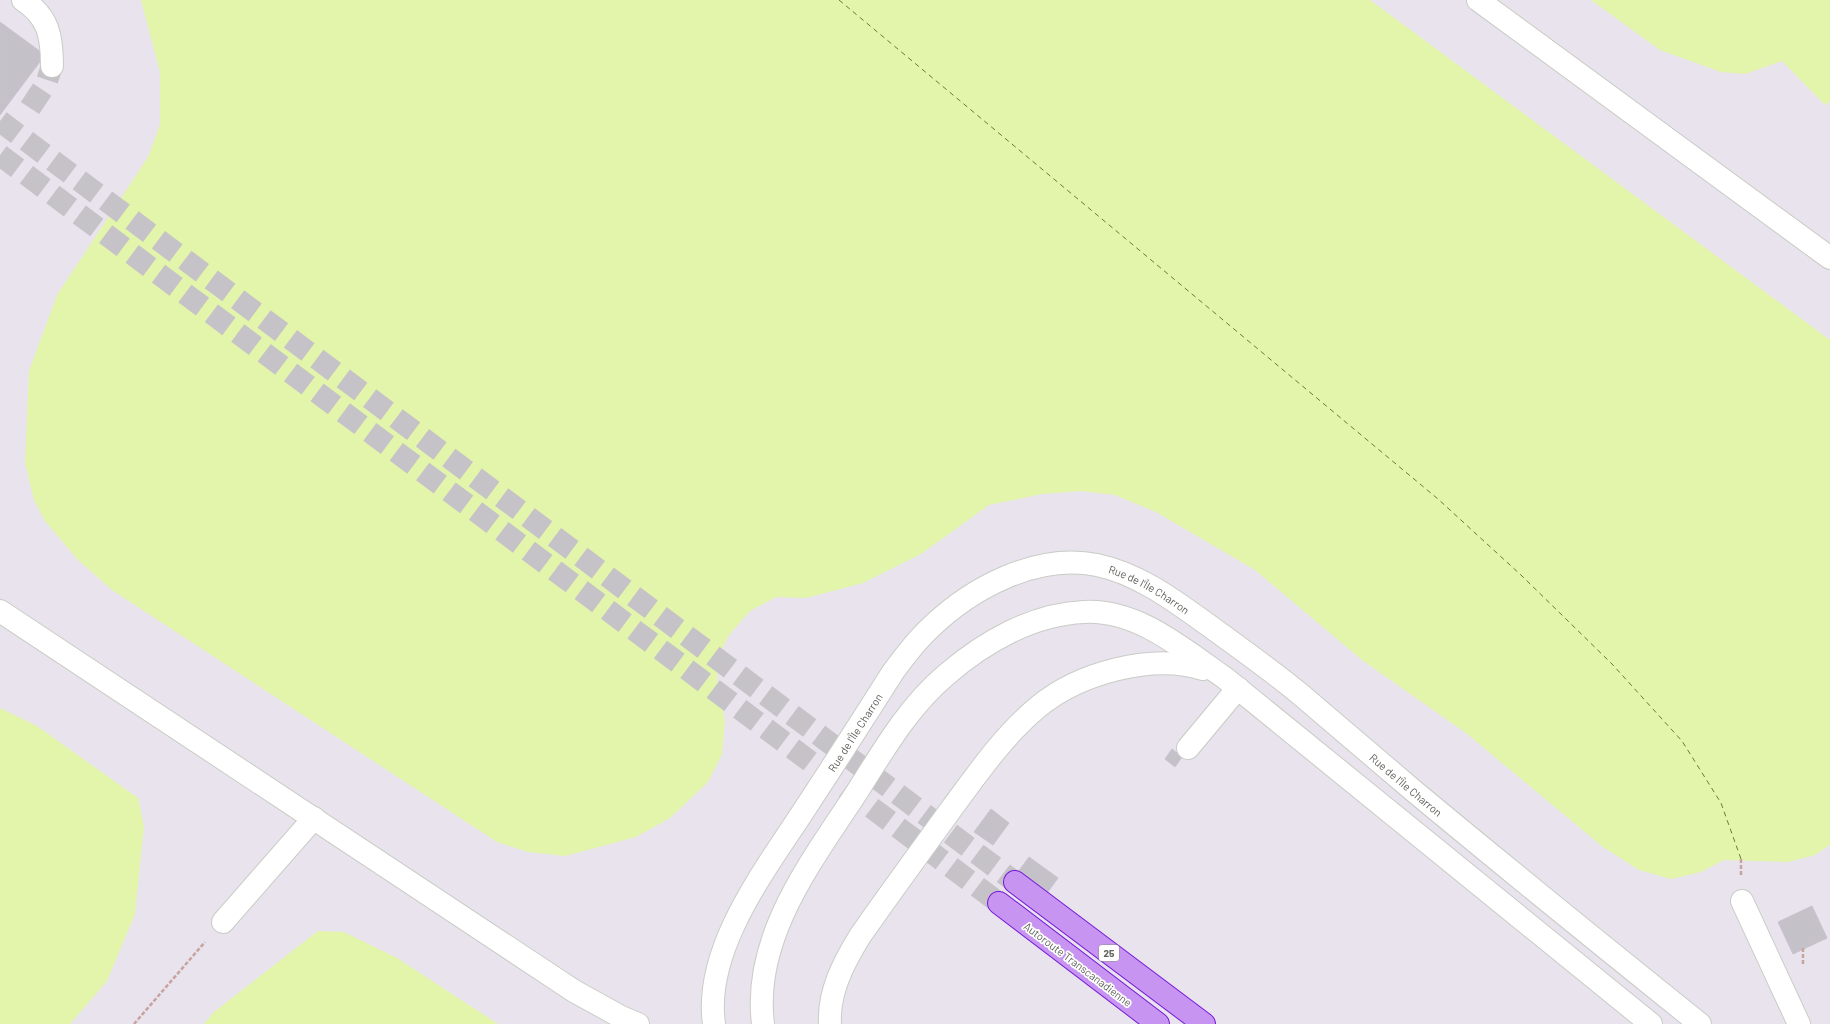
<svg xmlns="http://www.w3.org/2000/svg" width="1830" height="1024" viewBox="0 0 1830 1024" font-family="Barlow,sans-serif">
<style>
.water{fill:#e3f5aa}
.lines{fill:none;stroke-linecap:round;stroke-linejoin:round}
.ferry{stroke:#677c3a;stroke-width:1;stroke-dasharray:5 4;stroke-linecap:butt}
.building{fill:#c5c1c9;stroke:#c9c2d0}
.minor-tunnel{stroke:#c6c3c8;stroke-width:22;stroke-dasharray:22 11;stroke-linecap:butt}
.highway-tunnel{stroke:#c6c3c8;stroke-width:22;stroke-dasharray:22 11;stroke-linecap:butt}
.minor-casing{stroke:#c9ccc6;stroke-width:24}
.highway-casing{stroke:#7519d6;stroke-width:24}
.path{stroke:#c8a3a0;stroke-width:2.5;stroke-dasharray:4 2;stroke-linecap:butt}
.minor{stroke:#fff;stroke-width:22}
.highway{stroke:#c795f1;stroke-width:22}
.labels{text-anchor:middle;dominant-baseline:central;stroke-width:3.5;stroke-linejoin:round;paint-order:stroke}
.shield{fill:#fff;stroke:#8f918c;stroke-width:1}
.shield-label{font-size:10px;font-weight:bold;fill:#5f625b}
.street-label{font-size:11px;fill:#5f625b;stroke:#fff}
</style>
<rect width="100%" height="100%" fill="#e8e3ec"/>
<path class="water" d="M141,0H1370L1830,340V845L1815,855L1788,862L1724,860L1701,872L1671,879L1639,870L1603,847L1466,733L1362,660L1255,570L1156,512L1115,495L1082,491L1042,494L989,505L921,554L863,583L806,598L776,597L750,611L729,635L718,657L717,681L725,721L722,754L708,782L670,818L636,837L565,856L528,852L497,842L112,590L77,559L45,521L34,500L25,463L29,371L57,295L148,157L160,125V72Z
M1591,0H1830V101L1825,105L1782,61L1745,74L1721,72L1660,50Z
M0,708L37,726L138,798L144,826L135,914L107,981L70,1024H0Z
M318,931L344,932L397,958L498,1024H204L214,1012Z"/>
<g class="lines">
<path class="ferry" d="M839,0L1438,499L1522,576L1612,664L1682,741L1721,803L1741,859"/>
</g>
<path class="building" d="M0,22L45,55L0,115Z
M1172,749L1182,757L1175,767L1165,759Z
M991,809L1009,823L993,845L974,832Z
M1029,857L1058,878L1047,893L1018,872Z
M1812,906L1827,938L1793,954L1778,922Z"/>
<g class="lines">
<path class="minor-tunnel" d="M30,108L46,84L52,66"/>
<path class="highway-tunnel" d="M0,121L1015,882
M0,155L999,903"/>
<defs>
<g id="minor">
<path d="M23,0C49,17 52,37 52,66"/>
<path d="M1478,0L1830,258"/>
<path d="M0,611L574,991L621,1017L638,1024"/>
<path d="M1188,748L1238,688"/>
<path d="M1742,901L1799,1024"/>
<path d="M223,922L314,818"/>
<path id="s1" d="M714,1024C703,947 769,865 808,804C837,760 865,716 893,672C904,657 915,642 929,629C971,588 1036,553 1097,565C1140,574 1176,602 1211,627C1241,649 1271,670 1300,694C1338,726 1376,759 1415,792C1509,870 1604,947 1700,1024"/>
<path d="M763,1024C752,937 812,861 857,792C883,751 908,707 946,675C984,642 1033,614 1084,612C1138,609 1184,650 1225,678L1651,1024"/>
<path d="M830,1024C828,992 844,962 860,936C890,893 921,851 952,808C978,773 1004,735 1038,707C1079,673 1152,653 1203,669"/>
</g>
<path id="highway" d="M1015,882L1204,1024
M999,903L1158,1024"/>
</defs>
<use href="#minor" class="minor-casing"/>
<use href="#highway" class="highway-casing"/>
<path class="path" d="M1741,859V875
M1803,964V948
M134,1024L205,942"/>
<use href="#minor" class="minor"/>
<use href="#highway" class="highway"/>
</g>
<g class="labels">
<rect class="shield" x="1099" y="945" width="20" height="16" rx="3"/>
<g class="shield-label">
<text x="1109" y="953">25</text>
</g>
<g class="street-label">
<text stroke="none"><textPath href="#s1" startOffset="702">Rue de l'Île Charron</textPath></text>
<text stroke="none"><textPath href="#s1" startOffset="330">Rue de l'Île Charron</textPath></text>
<text stroke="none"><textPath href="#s1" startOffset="1026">Rue de l'Île Charron</textPath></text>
<text transform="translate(1078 964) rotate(37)">Autoroute Transcanadienne</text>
</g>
</g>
</svg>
